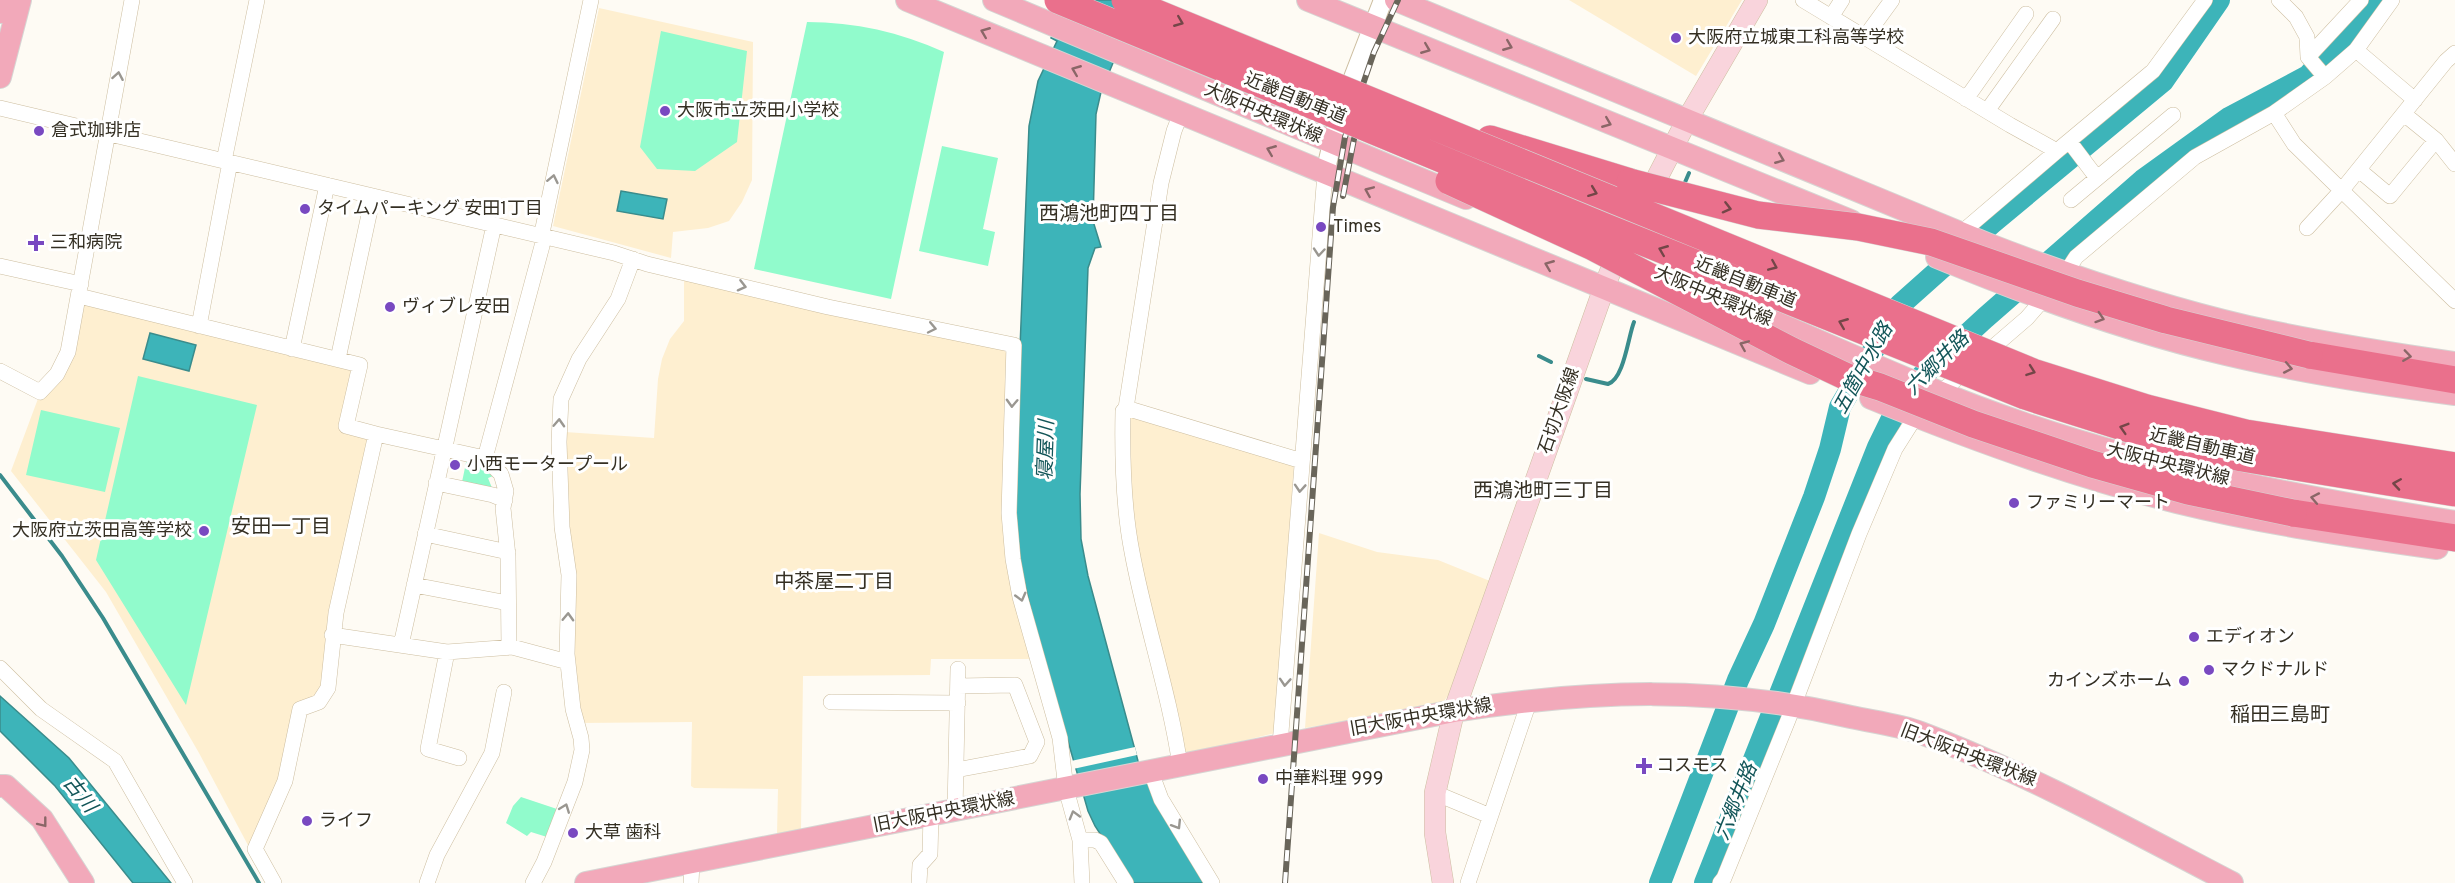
<svg xmlns="http://www.w3.org/2000/svg" width="2455" height="883" viewBox="0 0 2455 883" font-family="Overpass,'Noto Sans JP',sans-serif">
<style>
.built{fill:#feefd0}
.green{fill:#91fbcc}
.water{fill:#3db4b9;stroke:#3a8c8c;stroke-width:1.5}
.pier{fill:#fefbf4}
.lines{fill:none;stroke-linecap:round;stroke-linejoin:round}
.stream{stroke:#3a8c8c;stroke-width:4}
.river{stroke:#3db4b9;stroke-width:22}
.minor-casing{stroke:#cdbea0;stroke-width:16}
.tertiary-casing{stroke:#cdbea0;stroke-width:20}
.secondary-casing{stroke:#cdbea0;stroke-width:22}
.primary-casing{stroke:#d6d5d3;stroke-width:24}
.motorway-casing{stroke:#d6d5d3;stroke-width:28}
.minor{stroke:#fff;stroke-width:15}
.tertiary{stroke:#fff;stroke-width:18}
.secondary{stroke:#f9d4dc;stroke-width:21}
.primary{stroke:#f2a9ba;stroke-width:22}
.motorway{stroke:#ea708c;stroke-width:27}
.rail-casing{stroke:#69655a;stroke-width:6}
.rail{stroke:#fff;stroke-width:4;stroke-dasharray:11;stroke-linecap:butt}
.motorway-bridge-casing{stroke:#d6d5d3;stroke-width:28;stroke-linecap:butt}
.motorway-bridge{stroke:#ea708c;stroke-width:27}
.oneway{stroke:#744648}
.oneway2{stroke:#8a6667}
.oneway3{stroke:#9a9791}
.poi-dot{fill:#7949c1;stroke:#fff;stroke-width:2}
.labels{text-anchor:middle;dominant-baseline:central;stroke-width:6;stroke-linejoin:round;paint-order:stroke}
.poi-label{font-size:18px;fill:#342f23;stroke:#fff;text-anchor:start}
.street-label{font-size:18px;fill:#342f23;stroke:#fff}
.neighbourhood-label{font-size:20px;fill:#342f23;stroke:#fff}
.water-label{font-size:20px;font-style:italic;fill:#125558;stroke:#fff}
</style>
<rect width="100%" height="100%" fill="#fefbf4"/>
<path class="built" d="M1569,0H1742L1696,76Z
M599,8L753,42L752,180L742,202L729,221L708,228L673,232L671,258L553,226Z
M684,276L1002,347L1008,356L1031,659H931L930,675L803,676L801,830L777,834L778,789L694,788L691,786L692,722L580,723L573,673L565,432L654,438L658,379L662,359L670,339L684,321Z
M83,302L352,369L343,431L367,438L368,444L323,683L318,697L296,705L281,779L250,849L199,753L106,592L11,471L39,396Z
M1128,413L1294,463L1275,733L1189,754L1182,749L1136,547L1127,495Z
M1319,533L1377,552L1438,560L1490,581L1452,690L1442,704L1305,728Z"/>
<path class="green" d="M807,22C855,22 900,32 944,52L891,299L754,269Z
M661,31L747,51L737,142L695,171L657,169L640,147Z
M942,146L998,158L983,229L995,232L988,266L919,251Z
M138,376L257,405L186,705L96,560Z
M41,410L120,428L105,492L26,475Z
M467,458L485,462L498,474L488,478L492,488L462,482Z
M521,797L560,810L547,837L531,832L527,836L506,823L513,806Z"/>
<path class="water" d="M1068,0H1139L1101,92L1096,114L1093,221L1101,247L1095,248L1088,268L1080,494L1081,539L1088,576L1138,761L1148,783L1206,883H1132L1095,826L1088,811L1033,619L1022,572L1016,531V446L1029,126L1038,81L1057,41L1051,38Z
M621,191L667,199L663,219L617,211Z
M150,333L196,345L189,371L143,359Z
M0,696L69,758L171,883H133L55,786L0,731Z"/>
<path class="pier" d="M1135,747L1137,755L1073,769L1071,761Z"/>
<g class="lines">
<path class="stream" d="M1683,187L1689,173
M1539,356L1551,362
M1586,379L1608,384C1624,379 1628,337 1634,322
M0,475L62,556L103,618L259,883"/>
<path class="river" d="M1660,883L1738,680L1764,624L1814,497L1830,449L1840,407L1900,305L1992,223L2163,81L2219,0
M1705,883L1878,447L1900,402L1923,375L1985,318L2143,180L2229,118L2308,76L2376,0"/>
<defs>
<path id="minor" d="M1803,0L2010,125L2057,151L2153,71L2205,0
M2279,0L2296,17L2307,37L2308,57L2325,77
M1831,17L1842,0
M1865,37L1892,0
M2356,50L2415,100
M2308,57L2361,0
M1966,99L2026,14
M0,108L614,253L647,264L828,307L1014,345L1009,513L1013,559L1020,597L1060,738L1066,789L1080,840L1082,883
M1987,111L2053,19
M2274,113L2294,144L2455,301
M2404,114L2436,140L2455,164
M2069,141L2097,178
M224,161L257,0
M2359,170L2390,196L2436,140
M2071,200L2173,115
M2307,228L2342,190L2446,61L2455,53
M1961,233L2057,151
M0,266L81,284
M79,296L360,365L346,426L376,434L336,613L328,688L319,702L300,709L285,781L255,849L274,883
M199,326L230,162
M292,349L327,185
M338,359L373,196
M0,371L40,392L57,374L68,352L132,0
M1126,408L1302,461
M376,434L485,458L501,474L506,491L503,508L508,556L509,647
M485,458L542,246L543,228L591,0
M436,483L493,495L505,500
M425,534L508,552
M414,585L508,603
M332,635L447,652L512,647L568,662
M401,645L494,225
M447,652L428,749L459,758
M0,668L41,709L115,761L185,883
M831,702L958,703
M1280,745L1325,173
M1180,766C1170,695 1145,623 1132,552C1123,506 1122,458 1123,411L1126,408L1161,183L1174,131L1181,113
M956,770L1030,756L1037,742L1015,685L958,686
M1151,772L1161,799L1212,883
M1435,793L1490,816
M955,811L958,669
M1080,840H1095L1101,843L1126,883
M427,883L437,855L492,753L504,692
M533,883L544,862L575,782L582,750L581,738L573,709L567,654L569,575L562,527L559,442L561,399L579,359L618,299L633,259
M691,883L692,863
M919,883L920,865L930,854L931,815
M1468,883L1530,699
M1720,883L1724,878L1788,720L1859,534L1895,449L1919,411L2027,318L2065,274L2076,257L2195,157L2274,113L2325,77L2356,50L2392,0"/>
<path id="tertiary" d="M1344,101L1383,0
M1325,173L1335,130"/>
<path id="secondary" d="M1443,883L1435,833V793L1454,711L1604,288L1616,257L1687,120L1757,0"/>
<path id="primary" d="M907,0L1810,373
M994,0C1151,65 1308,133 1466,198
M1308,0L1851,221
M1396,0L1987,244C2072,277 2159,306 2248,327C2316,342 2385,353 2455,363
M0,12L3,0
M0,77L20,0
M1937,257C2031,296 2127,331 2226,354C2302,372 2378,384 2455,394
M1700,291C1808,334 1912,386 2022,423C2163,471 2308,499 2455,522
M1871,398C1971,439 2072,476 2177,502C2263,523 2350,536 2437,548
M0,786H6L42,819L83,883
M586,883L1454,711C1591,690 1715,685 1851,717C1874,722 1899,725 1921,733C2029,774 2130,830 2232,883"/>
<path id="motorway" d="M1490,139L1630,182
M2309,355L2455,380
M2293,513L2455,538"/>
</defs>
<use href="#minor" class="minor-casing"/>
<use href="#tertiary" class="tertiary-casing"/>
<use href="#secondary" class="secondary-casing"/>
<use href="#primary" class="primary-casing"/>
<use href="#motorway" class="motorway-casing"/>
<use href="#minor" class="minor"/>
<use href="#tertiary" class="tertiary"/>
<use href="#secondary" class="secondary"/>
<use href="#primary" class="primary"/>
<use href="#motorway" class="motorway"/>
<defs>
<path id="rail" d="M1343,196L1354,139L1364,106
M1285,883L1333,207L1345,137L1374,52L1398,0"/>
</defs>
<use href="#rail" class="rail-casing"/>
<use href="#rail" class="rail"/>
<defs>
<path id="motorway-bridge" d="M1058,0L1603,226L2025,396L2154,437L2242,458L2455,493
M1125,0L2033,372L2147,408L2246,433L2455,466
M1449,181L1593,247L1792,351L1847,377L1880,387L1973,424L2092,464L2188,491L2293,513
M1630,182L1758,215L1858,227L1931,242L2077,293L2166,320L2309,355"/>
</defs>
<use href="#motorway-bridge" class="motorway-bridge-casing"/>
<use href="#motorway-bridge" class="motorway-bridge"/>
</g>
<defs><path id="oneway-chevron" d="M-2-3.5L2.5 0L-2 3.5" fill="none" stroke-width="1.6" stroke-linecap="round" stroke-linejoin="round" transform="scale(1.5)"/></defs>
<g class="oneway">
<use href="#oneway-chevron" transform="translate(1179 22) rotate(22)"/>
<use href="#oneway-chevron" transform="translate(1593 192) rotate(21)"/>
<use href="#oneway-chevron" transform="translate(1727 208) rotate(14)"/>
<use href="#oneway-chevron" transform="translate(1663 250) rotate(-158)"/>
<use href="#oneway-chevron" transform="translate(1773 266) rotate(23)"/>
<use href="#oneway-chevron" transform="translate(1843 323) rotate(-158)"/>
<use href="#oneway-chevron" transform="translate(2031 371) rotate(20)"/>
<use href="#oneway-chevron" transform="translate(2124 428) rotate(-163)"/>
<use href="#oneway-chevron" transform="translate(2397 484) rotate(-171)"/>
</g>
<g class="oneway2">
<use href="#oneway-chevron" transform="translate(985 32) rotate(-158)"/>
<use href="#oneway-chevron" transform="translate(1508 46) rotate(22)"/>
<use href="#oneway-chevron" transform="translate(1426 49) rotate(22)"/>
<use href="#oneway-chevron" transform="translate(1076 70) rotate(-158)"/>
<use href="#oneway-chevron" transform="translate(1607 123) rotate(22)"/>
<use href="#oneway-chevron" transform="translate(1271 150) rotate(-158)"/>
<use href="#oneway-chevron" transform="translate(1780 159) rotate(22)"/>
<use href="#oneway-chevron" transform="translate(1369 191) rotate(-157)"/>
<use href="#oneway-chevron" transform="translate(1549 265) rotate(-158)"/>
<use href="#oneway-chevron" transform="translate(2100 318) rotate(18)"/>
<use href="#oneway-chevron" transform="translate(1744 345) rotate(-157)"/>
<use href="#oneway-chevron" transform="translate(2407 356) rotate(8)"/>
<use href="#oneway-chevron" transform="translate(2288 368) rotate(11)"/>
<use href="#oneway-chevron" transform="translate(2315 498) rotate(-169)"/>
<use href="#oneway-chevron" transform="translate(43 823) rotate(52)"/>
</g>
<g class="oneway3">
<use href="#oneway-chevron" transform="translate(118 76) rotate(-80)"/>
<use href="#oneway-chevron" transform="translate(553 179) rotate(-78)"/>
<use href="#oneway-chevron" transform="translate(1319 252) rotate(95)"/>
<use href="#oneway-chevron" transform="translate(742 286) rotate(14)"/>
<use href="#oneway-chevron" transform="translate(932 328) rotate(12)"/>
<use href="#oneway-chevron" transform="translate(1012 403) rotate(92)"/>
<use href="#oneway-chevron" transform="translate(559 423) rotate(-87)"/>
<use href="#oneway-chevron" transform="translate(1300 488) rotate(94)"/>
<use href="#oneway-chevron" transform="translate(1021 597) rotate(75)"/>
<use href="#oneway-chevron" transform="translate(568 617) rotate(-88)"/>
<use href="#oneway-chevron" transform="translate(1285 682) rotate(94)"/>
<use href="#oneway-chevron" transform="translate(565 808) rotate(-69)"/>
<use href="#oneway-chevron" transform="translate(1074 815) rotate(-106)"/>
<use href="#oneway-chevron" transform="translate(1177 825) rotate(58)"/>
</g>
<g class="poi-dot">
<circle cx="1676" cy="38" r="6"/>
<circle cx="665" cy="111" r="6"/>
<circle cx="39" cy="131" r="6"/>
<circle cx="305" cy="209" r="6"/>
<circle cx="1321" cy="227" r="6"/>
<path d="M33 234h6v6h6v6h-6v6h-6v-6h-6v-6h6z"/>
<circle cx="390" cy="307" r="6"/>
<circle cx="455" cy="465" r="6"/>
<circle cx="2014" cy="503" r="6"/>
<circle cx="204" cy="531" r="6"/>
<circle cx="2194" cy="637" r="6"/>
<circle cx="2209" cy="670" r="6"/>
<circle cx="2184" cy="681" r="6"/>
<path d="M1641 757h6v6h6v6h-6v6h-6v-6h-6v-6h6z"/>
<circle cx="1263" cy="779" r="6"/>
<circle cx="307" cy="821" r="6"/>
<circle cx="573" cy="833" r="6"/>
</g>
<g class="labels">
<g class="poi-label">
<text x="1688" y="38">大阪府立城東工科高等学校</text>
<text x="677" y="111">大阪市立茨田小学校</text>
<text x="51" y="131">倉式珈琲店</text>
<text x="317" y="209">タイムパーキング 安田1丁目</text>
<text x="1333" y="227">Times</text>
<text x="50" y="243">三和病院</text>
<text x="402" y="307">ヴィブレ安田</text>
<text x="467" y="465">小西モータープール</text>
<text x="2026" y="503">ファミリーマート</text>
<text x="192" y="531" text-anchor="end">大阪府立茨田高等学校</text>
<text x="2206" y="637">エディオン</text>
<text x="2221" y="670">マクドナルド</text>
<text x="2172" y="681" text-anchor="end">カインズホーム</text>
<text x="1656" y="766">コスモス</text>
<text x="1275" y="779">中華料理 999</text>
<text x="319" y="821">ライフ</text>
<text x="585" y="833">大草 歯科</text>
</g>
<g class="street-label">
<text transform="translate(1295 99) rotate(22)">近畿自動車道</text>
<text transform="translate(1263 114) rotate(23)">大阪中央環状線</text>
<text transform="translate(1745 283) rotate(22)">近畿自動車道</text>
<text transform="translate(1713 297) rotate(23)">大阪中央環状線</text>
<text transform="translate(1560 411) rotate(-71)">石切大阪線</text>
<text transform="translate(2202 447) rotate(13)">近畿自動車道</text>
<text transform="translate(2168 465) rotate(14)">大阪中央環状線</text>
<text transform="translate(1421 718) rotate(-10)">旧大阪中央環状線</text>
<text transform="translate(1968 756) rotate(21)">旧大阪中央環状線</text>
<text transform="translate(944 813) rotate(-11)">旧大阪中央環状線</text>
</g>
<g class="neighbourhood-label">
<text x="1109" y="215">西鴻池町四丁目</text>
<text x="1543" y="492">西鴻池町三丁目</text>
<text x="281" y="528">安田一丁目</text>
<text x="834" y="583">中茶屋二丁目</text>
<text x="2280" y="716">稲田三島町</text>
</g>
<g class="water-label">
<text transform="translate(1938 364) rotate(-45)">六郷井路</text>
<text transform="translate(1864 369) rotate(-61)">五箇中水路</text>
<text transform="translate(1047 450) rotate(-88)">寝屋川</text>
<text transform="translate(79 795) rotate(51)">古川</text>
<text transform="translate(1737 802) rotate(-68)">六郷井路</text>
</g>
</g>
</svg>
